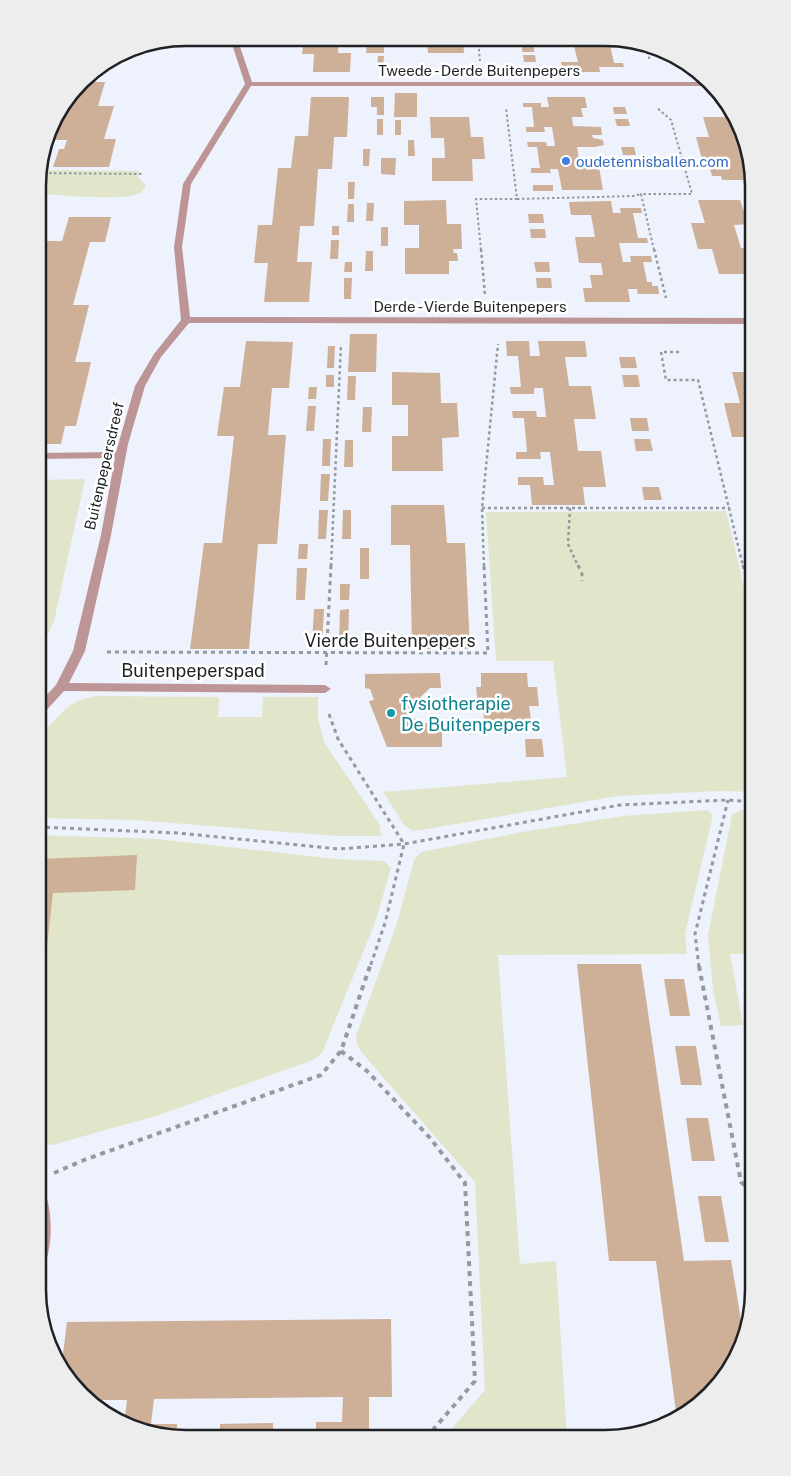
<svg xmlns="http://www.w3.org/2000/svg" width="791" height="1476" viewBox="0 0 791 1476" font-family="'Public Sans',sans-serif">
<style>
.green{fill:#e1e6cb}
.building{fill:#ceaf98}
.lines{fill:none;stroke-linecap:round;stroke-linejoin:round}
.path-far3{stroke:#9599a0;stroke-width:2;stroke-dasharray:2.5 2.5;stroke-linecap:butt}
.path-far2{stroke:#9599a0;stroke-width:2.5;stroke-dasharray:3 3;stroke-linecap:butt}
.path-far1{stroke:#9599a0;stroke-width:3;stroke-dasharray:4 4;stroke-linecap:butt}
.path{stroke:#9599a0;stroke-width:4;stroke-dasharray:5 5;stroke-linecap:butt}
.minor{fill:#bd9596;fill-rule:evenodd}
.shop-dot{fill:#3f7fe0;stroke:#fff;stroke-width:2}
.culture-dot{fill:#0f9aa8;stroke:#fff;stroke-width:2}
.labels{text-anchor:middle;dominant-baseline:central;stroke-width:5;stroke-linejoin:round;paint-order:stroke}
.far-street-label{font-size:15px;fill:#1f2124;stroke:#fff}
.far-shop-label{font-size:15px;fill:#366cbe;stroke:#fff;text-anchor:start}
.street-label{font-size:18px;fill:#1f2124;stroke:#fff}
.culture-label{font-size:18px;fill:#0d838f;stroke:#fff;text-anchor:start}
.rim{fill:none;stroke:#1f2124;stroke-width:2.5}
</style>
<rect width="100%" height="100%" fill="#edf2fc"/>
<path class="green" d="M39,170L139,171L138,177L146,186C144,190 142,192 138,194C119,201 62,195 39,194Z
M85,479L54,621L38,656V480Z
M726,511L753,624V792L720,791L618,796L427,829L413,831L404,825L383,792L567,777L553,661H496L486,512Z
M97,696L219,697L218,717H262L263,697H318V719L324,742L380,825L381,836H337L134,820L38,818V736C61,717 64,701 97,696Z
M707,810L713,815L685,934L687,954L498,955L520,1264L556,1261L567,1438H444L485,1390L475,1182L362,1053L357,1045L356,1036L397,923L414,860L421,852L522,832L623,816Z
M741,810L753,811V954H730L743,1025L721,1026L713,990L708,935L732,815Z
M38,835L157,839L336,859L384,861L391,868L375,923L322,1053L313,1060L159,1115L52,1145L38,1144Z"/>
<path class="building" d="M304,38H339L338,53H351L350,72H313L314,54H302Z
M427,39H463L464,53H428Z
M557,40H593L594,45H601L600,41H618L619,45H610L614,63H623L624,67H599L600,72H563L561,62H578L574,46H558Z
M367,45H384V53H366Z
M522,46H534V52H522Z
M523,55H535L536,62H524Z
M378,56H384L383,69H377Z
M97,69L93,82H105L98,106H114L104,139H116L109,167H53L59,149H64L67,140H47L50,131H59L61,124H55L59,113L88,75Z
M395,93H417V117H394Z
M311,97H349L347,137H334L332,169H318L314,226H300L297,262H312L309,302H264L268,263H254L258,225H272L278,168H291L295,136H308Z
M371,97H384V115H377V107H371Z
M547,97H585L587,108H581L583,117H572L573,126L601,127L602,135H592L593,138L603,140L604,145L595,147H577L580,167H599L603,190H562L558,169H550L551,173H531V168H540L537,147H528L527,142H546L547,146H555L552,127H544L545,132H526V127H534L532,107H523V103H541V107H549Z
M613,107H625L627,114H614Z
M430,117H469L471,137H483L485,159H472L473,181H432V158H445L444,138H431Z
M703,117H732L746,138H736L742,158H749L753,180H722L721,176H712L710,169H713L712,166H709L707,159H702L696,137H709Z
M377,119H383V135H377Z
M615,119H628L630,126H617Z
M395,120H401V135H395Z
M408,140H414L415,156H408Z
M621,147H634L636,155H623Z
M363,149H370L369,166H363Z
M381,158H396L395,175L381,174Z
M624,160H637L639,168H626Z
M348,182H355L354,199H348Z
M533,185H553V191H533Z
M446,200L447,224H461L462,249H453L454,253H457L458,261H449V274H405V248H419V225H404V201Z
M698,200H740L744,212H753V224L734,225L741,248H753V274H719L712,249H698L691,223H705Z
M611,201L613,213H621L620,208H641L642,213H633L638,238H647L648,243H619L623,262H631L630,256H651L652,262H643L647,282H652V286H658L659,294H638L637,289H628L630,302H585L583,288H592L590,275H603L601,263H579L575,237H595L591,215H571L569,202Z
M367,203H374L373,221H366Z
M348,204H354V222H347Z
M528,214H543L544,223H529Z
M69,217H111L105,242H90L73,305H89L75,362H91L76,426H65L61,444H38L39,379L42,364H39V321L43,306H39V270L47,241H62Z
M332,226H339V235H332Z
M381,227H388V246H381Z
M530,229H545L546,238H531Z
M331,240H339L338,259H330Z
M366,251H373V271H365Z
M345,262H352V272H344Z
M534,262H549L550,272H536Z
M344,278H352L351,299H344Z
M536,278H551L552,288H537Z
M350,334H377L376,372H348Z
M246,341L293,342L289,388H272L268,435H286L277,544H258L249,649H190L204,543H222L234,436H217L224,387H240Z
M506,341H529L530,356H540L538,341H585L587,357H565L569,386H591L596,419H574L578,451H601L606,487H583L585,505H532L530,485H518V477H543L544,485H554L550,452H540L541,459H516V452H527L524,418H513L512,411H536L537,417H546L543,388H534V394H511L510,387H521L518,356H507Z
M328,346H335L334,368H327Z
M619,357H635L637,368H621Z
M392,372L440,373L441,403H457L459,437L442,438L443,471H392V436H408V405H392Z
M732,372H753V452L749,437H732L724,403H740Z
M326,375H334V387H326Z
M622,375H638L640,387H624Z
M348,376H356L355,400H347Z
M309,387H317L316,399H308Z
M308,406H316L314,431H306Z
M363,407H372L371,432H362Z
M630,418H647L649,431H632Z
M323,439H331L330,466H322Z
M634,439H650L653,451H636Z
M345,440H353V467H344Z
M321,474H330L328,501H320Z
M642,487H659L662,500H644Z
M391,505H444L447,543H465L470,649H412L410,545H391Z
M319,510H328L326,539H318Z
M343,510H351V539H342Z
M299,544H308L307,559H298Z
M360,548H369V579H360Z
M297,568H307L305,600H296Z
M340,584H350L349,600H340Z
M314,609H324L322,643H312Z
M349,609L348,643H339L340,610Z
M440,673L441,688H430L407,710L409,716L425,723H442V747H387L369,701L374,700L370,689L365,688V674Z
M481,673H527L528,687H537L539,706H529L531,720H484L483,707H478L476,687H481Z
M525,739H542L544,757H526Z
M137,855L135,890L53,893L47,946H38V859Z
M577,964H641L684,1261L731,1260L744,1338L742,1347L723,1381L688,1413L677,1419L656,1261H609Z
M664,979H684L690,1016H670Z
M675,1046H696L702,1085H681Z
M686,1118H708L715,1161H692Z
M698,1196H721L729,1242H705Z
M391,1319L392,1397H369V1438H316V1422H342L343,1397L154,1399L151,1424H177L176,1437H166L125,1418L127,1400H87L62,1362L67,1322Z
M273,1423V1438L220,1437V1424Z"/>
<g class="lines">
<path class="path-far3" d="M478,39L480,61
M646,47L650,61
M39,173L143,174
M517,199L634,196L641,194
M481,250L476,199H517L506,108
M654,250L641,194H692L671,120L656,107"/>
<path class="path-far2" d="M481,249L485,295
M654,249L666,298
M679,352H661L666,380H698L743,566
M482,508H730
M570,508L568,544L578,566
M331,566L341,344
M484,566L482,508L498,344"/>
<path class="path-far1" d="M578,565L582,574V581
M743,565L753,605
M107,652L488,653L484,565
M326,665L331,565
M329,714L338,739L404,844L385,923L370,967
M38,827L178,833L339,849L404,844L620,805L728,800L753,802
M699,967L695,934L728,800"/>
<path class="path" d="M699,966L741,1182L753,1193
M341,1051L367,1071L430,1138L465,1183L475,1381L426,1438
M54,1173L84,1160L321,1075L341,1051L370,966"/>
<path class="minor" d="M230,38H237L252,82H708L711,86H251L191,184L182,247L190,317L753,318V324L189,323L161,357L145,386L128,444L111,535L85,651L69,683L325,685L331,689L325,693L64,691L42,715L38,716V704L56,685L73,651L101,535L115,458L38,459V453L116,452L135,386L154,354L181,320L174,247L183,184L245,84Z
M38,1188L44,1190C53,1211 53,1245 44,1267L38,1269Z"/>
</g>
<circle class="shop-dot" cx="566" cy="161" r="5"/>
<circle class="culture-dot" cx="391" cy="713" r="5"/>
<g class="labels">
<g class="far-street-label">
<text x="479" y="70">Tweede - Derde Buitenpepers</text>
<text x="470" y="306">Derde - Vierde Buitenpepers</text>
<text transform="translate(104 466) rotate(-77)">Buitenpepersdreef</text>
</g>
<g class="far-shop-label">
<text x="576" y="161">oudetennisballen.com</text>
</g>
<g class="street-label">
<text x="390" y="640">Vierde Buitenpepers</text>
<text x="193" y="670">Buitenpeperspad</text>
</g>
<g class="culture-label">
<text x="401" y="703">fysiotherapie<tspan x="401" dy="21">De Buitenpepers</tspan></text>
</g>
</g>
<path d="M0 0H791V1476H0ZM186 46H605A140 140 0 0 1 745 186V1290A140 140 0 0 1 605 1430H186A140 140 0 0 1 46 1290V186A140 140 0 0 1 186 46Z" fill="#ededed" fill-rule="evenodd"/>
<path class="rim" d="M186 46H605A140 140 0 0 1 745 186V1290A140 140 0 0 1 605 1430H186A140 140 0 0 1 46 1290V186A140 140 0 0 1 186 46Z"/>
</svg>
